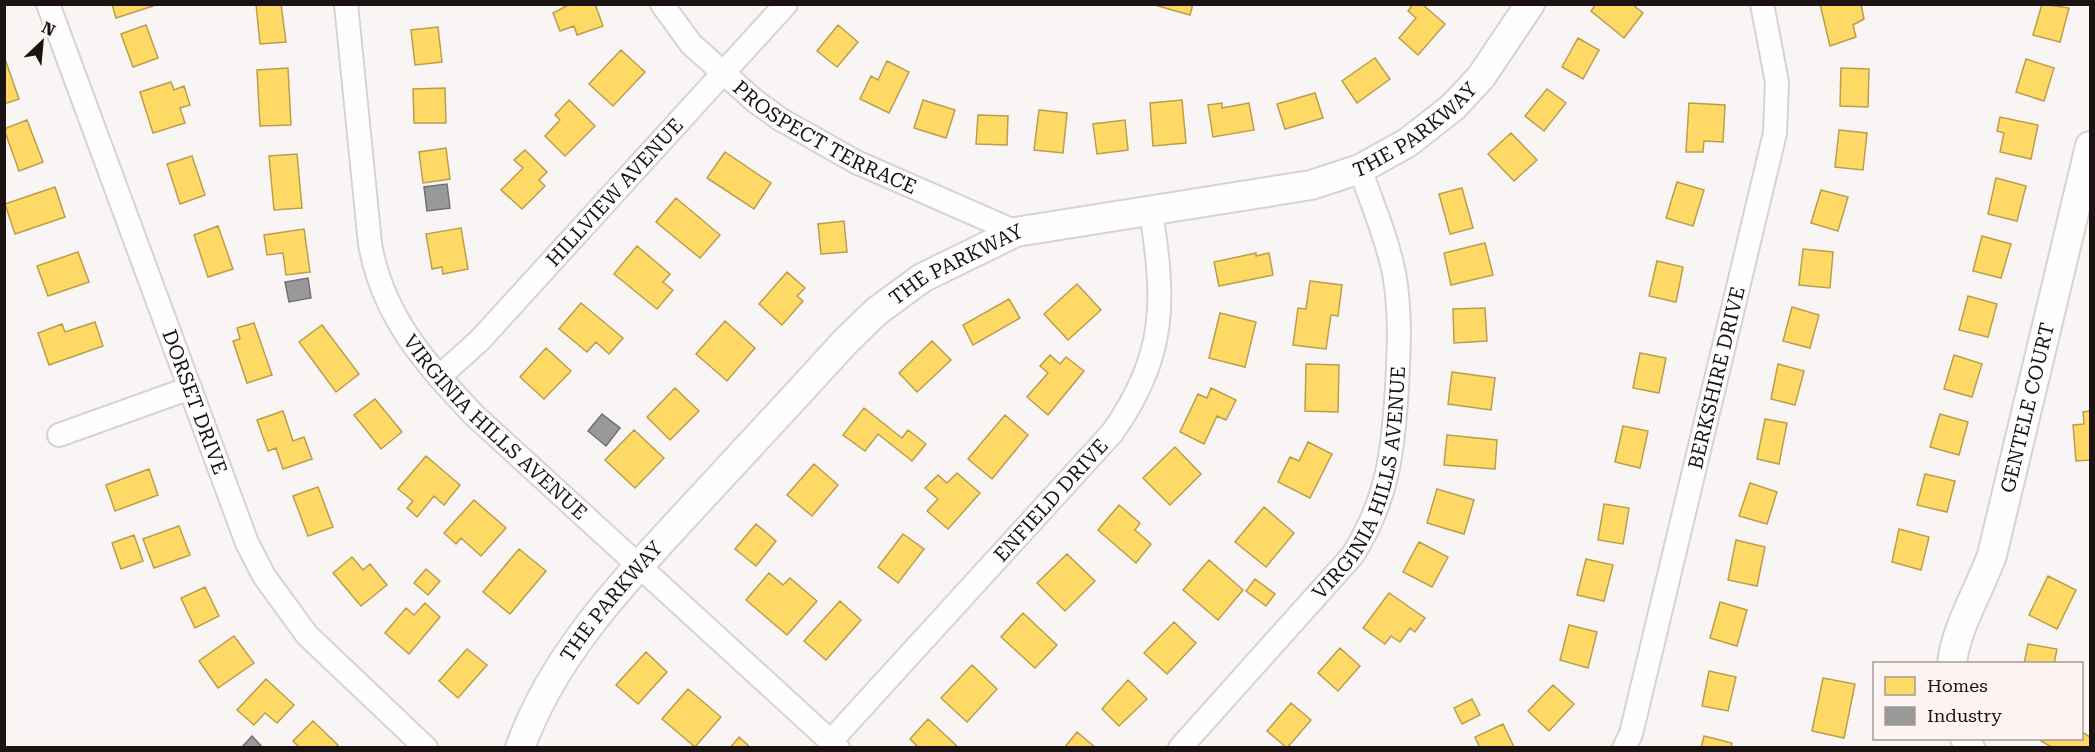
<svg xmlns="http://www.w3.org/2000/svg" width="2095" height="752" viewBox="0 0 2095 752" font-family="'Roboto Serif',serif">
<style>
.homes{fill:#ffd966;stroke:#ba9e4c;stroke-width:1.5}
.industry{fill:#999;stroke:#737170;stroke-width:1.5}
.lines{fill:none;stroke-linecap:round;stroke-linejoin:round}
.minor-casing{stroke:#d8d2d0;stroke-width:26}
.tertiary-casing{stroke:#d8d2d0;stroke-width:32}
.minor{stroke:#fefefe;stroke-width:22}
.tertiary{stroke:#fefefe;stroke-width:28}
.labels{text-anchor:middle;dominant-baseline:central;stroke-width:6;stroke-linejoin:round;paint-order:stroke}
.street-label{font-size:20px;fill:#1a1311;stroke:#fdf4f2}
</style>
<rect width="100%" height="100%" fill="#faf5f5"/>
<path class="homes" d="M112,4H152L153,6L116,18Z
M256,4H281L286,42L260,44Z
M570,4H595L603,26L577,35L574,26L560,31L553,13Z
M1151,4H1193L1190,15Z
M1413,4H1422L1445,24L1418,55L1399,38L1416,18L1408,11Z
M1596,4H1632L1643,13L1624,38L1591,11Z
M1820,4H1861L1864,19L1853,25L1856,37L1830,46Z
M2042,4L2069,8L2060,42L2033,35Z
M146,25L158,58L133,67L121,34Z
M838,25L858,42L837,67L817,51Z
M438,27L442,62L415,65L411,30Z
M1578,38L1599,50L1583,79L1562,67Z
M621,50L645,72L613,106L589,84Z
M4,56L19,99L4,104Z
M1375,58L1390,79L1357,103L1342,81Z
M2026,59L2054,68L2044,101L2016,92Z
M887,61L909,72L889,113L860,99L871,76L878,80Z
M288,68L291,125L260,126L257,70Z
M1841,68L1869,69L1868,107L1840,106Z
M171,82L174,90L184,86L190,105L180,108L185,123L153,133L140,92Z
M445,88L446,123H414L413,89Z
M1547,89L1566,103L1544,131L1525,116Z
M1315,93L1323,118L1285,129L1277,104Z
M569,100L595,126L565,156L545,136L560,120L555,115Z
M923,100L955,110L946,138L914,128Z
M1182,100L1186,143L1153,146L1150,103Z
M1222,103V108L1249,103L1254,130L1213,137L1208,105Z
M1689,103L1725,105L1723,142L1704,141L1703,152H1686Z
M1039,110L1067,113L1063,153L1034,150Z
M978,115L1008,116L1007,145L976,144Z
M2000,117L2038,125L2031,159L2000,152L2004,133L1997,131Z
M27,120L43,162L19,171L4,129Z
M1125,120L1128,150L1097,154L1093,124Z
M1839,130L1867,133L1863,170L1835,167Z
M1511,133L1537,160L1514,181L1488,154Z
M446,148L450,179L423,183L419,152Z
M525,150L547,172L539,180L545,186L522,209L501,190L523,168L514,160Z
M725,152L771,183L754,209L707,178Z
M297,154L302,208L274,210L269,156Z
M192,156L205,195L180,204L167,164Z
M1996,178L2026,186L2017,221L1988,214Z
M1677,182L1704,190L1693,226L1666,218Z
M55,187L65,217L15,234L5,204Z
M1462,188L1473,228L1450,234L1439,194Z
M1821,190L1848,197L1838,231L1811,223Z
M676,198L720,235L700,258L656,222Z
M844,221L847,252L821,254L818,224Z
M218,226L233,269L208,277L194,235Z
M461,228L468,269L443,274L442,267L432,269L426,234Z
M304,229L310,272L286,275L283,253L267,255L264,235Z
M1982,236L2011,244L2001,278L1973,271Z
M1485,243L1493,275L1451,285L1444,253Z
M637,246L670,274L663,282L673,290L657,309L614,274Z
M1803,249L1833,252L1830,288L1799,285Z
M78,252L89,282L48,296L37,266Z
M1256,253V256L1269,253L1273,275L1219,286L1214,262Z
M1657,261L1683,267L1676,302L1649,296Z
M787,272L805,288L797,296L803,301L782,325L759,304Z
M1310,281L1342,285L1338,316L1331,315L1326,349L1293,345L1298,308L1306,309Z
M1077,284L1101,310L1068,340L1044,314Z
M1968,296L1997,304L1988,337L1959,330Z
M1009,299L1020,318L973,345L963,325Z
M581,303L623,338L609,354L596,342L587,352L559,329Z
M1792,307L1819,315L1810,348L1783,341Z
M1485,308L1487,341L1454,343L1453,309Z
M1220,313L1256,322L1245,367L1209,358Z
M725,321L755,348L727,381L696,354Z
M95,322L103,346L49,365L38,333L62,324L65,332Z
M254,323L272,375L247,383L233,341L240,339L237,328Z
M322,325L359,374L336,392L299,342Z
M932,341L951,360L917,392L899,373Z
M546,348L571,371L544,399L520,377Z
M1640,353L1666,358L1659,393L1633,388Z
M1050,355L1060,364L1066,357L1084,371L1048,415L1027,397L1048,373L1040,366Z
M1954,355L1982,364L1972,397L1944,389Z
M1306,364L1339,365L1338,412L1305,411Z
M1778,364L1804,371L1795,405L1771,399Z
M1452,372L1495,378L1491,410L1448,404Z
M675,388L699,411L670,440L647,417Z
M1211,388L1236,400L1226,420L1217,416L1204,444L1180,432L1198,394L1207,398Z
M375,399L402,432L381,449L354,415Z
M864,408L902,438L908,430L926,444L912,461L878,434L865,451L843,435Z
M283,411L293,441L304,437L312,459L283,469L276,448L268,451L257,420Z
M2090,411V460L2076,461L2073,425L2084,424L2083,412Z
M1940,414L1968,422L1959,455L1930,447Z
M1005,415L1028,435L992,479L968,459Z
M1765,419L1787,423L1779,464L1757,459Z
M1623,426L1648,431L1640,468L1615,462Z
M634,430L664,458L635,488L605,460Z
M1447,435L1497,440L1495,469L1444,465Z
M1308,442L1332,454L1310,498L1278,482L1290,457L1299,461Z
M1175,447L1201,474L1170,505L1143,478Z
M426,456L460,485L444,505L434,496L417,517L407,508L413,501L398,489Z
M814,464L838,485L812,516L787,495Z
M149,469L158,495L115,511L106,485Z
M957,473L980,493L948,529L927,511L938,499L925,488L938,475L947,483Z
M1925,474L1955,481L1947,512L1917,505Z
M1750,483L1777,492L1767,524L1739,516Z
M318,487L333,527L308,536L293,496Z
M1437,489L1474,500L1464,534L1427,523Z
M474,500L506,528L481,556L461,538L456,544L444,533Z
M1604,504L1629,508L1623,544L1598,540Z
M1119,505L1140,523L1135,530L1151,544L1136,563L1098,530Z
M1264,507L1294,533L1266,567L1235,542Z
M756,524L776,541L756,566L735,549Z
M179,526L190,555L154,568L143,539Z
M1899,529L1929,537L1921,570L1892,562Z
M903,534L924,549L898,583L878,567Z
M134,535L143,561L121,569L112,543Z
M1736,540L1765,547L1757,586L1728,580Z
M1419,542L1448,557L1432,587L1403,572Z
M519,549L546,571L510,614L483,592Z
M1067,554L1095,581L1065,611L1037,583Z
M352,557L363,570L370,564L387,585L361,606L333,573Z
M1586,559L1613,565L1604,601L1577,595Z
M1209,560L1243,590L1218,620L1183,590Z
M426,569L440,581L428,595L414,583Z
M769,573L783,585L790,578L817,601L787,635L746,600Z
M2048,576L2076,590L2057,629L2029,615Z
M1255,579L1275,594L1266,606L1246,591Z
M205,587L219,616L195,628L181,598Z
M1389,593L1425,618L1415,632L1410,628L1400,642L1391,636L1385,644L1363,628Z
M840,601L861,620L826,660L804,641Z
M1720,602L1747,610L1737,646L1710,638Z
M425,603L440,617L409,654L385,633L406,608L414,615Z
M1023,613L1057,645L1035,668L1001,637Z
M1174,622L1196,643L1167,674L1144,653Z
M1569,625L1597,632L1588,668L1560,660Z
M234,636L254,663L218,688L199,661Z
M2028,644L2057,649L2054,664H2024Z
M1340,648L1360,666L1338,691L1318,673Z
M467,649L487,665L458,698L439,681Z
M646,652L667,672L638,704L616,685Z
M972,665L997,689L967,722L941,698Z
M1709,671L1736,677L1728,711L1702,706Z
M1823,678L1855,684L1844,738L1812,731Z
M266,679L294,705L277,723L265,713L254,725L237,710Z
M1128,680L1147,699L1119,726L1102,709Z
M1553,685L1574,704L1549,731L1528,711Z
M688,689L721,717L695,747L662,719Z
M1472,699L1480,715L1462,724L1454,708Z
M1291,703L1311,720L1287,748L1267,731Z
M928,719L959,748H919L910,739Z
M313,721L338,745L336,748H300L293,741Z
M1503,724L1514,747L1480,748L1475,737Z
M1077,732L1096,748H1064Z
M2082,732L2090,737V748H2053L2041,741L2042,738H2082Z
M1704,736L1732,743L1731,748H1701Z
M739,737L751,748H730Z"/>
<path class="industry" d="M447,184L450,208L427,211L424,187Z
M308,278L311,298L289,302L285,282Z
M602,414L620,428L606,446L588,431Z
M252,736L263,748H241Z"/>
<g class="lines">
<defs>
<g id="minor">
<path id="s1" d="M48,4L247,543L264,576L307,635L426,748"/>
<path id="s2" d="M346,4L370,244C383,317 425,363 474,415L838,748"/>
<path id="s3" d="M662,4L691,44L755,101L780,119L856,162L1016,232"/>
<path id="s4" d="M439,377L480,340L786,4"/>
<path d="M59,435L190,388"/>
<path id="s5" d="M831,741L1112,433C1167,356 1165,301 1151,212"/>
<path id="s6" d="M1180,748L1352,556C1388,500 1393,452 1397,387C1399,349 1401,311 1394,273C1387,238 1372,203 1360,169"/>
<path id="s7" d="M1624,748L1631,734L1775,133L1777,82L1762,4"/>
</g>
<g id="tertiary">
<path id="s8" d="M1952,664C1955,629 1980,589 1992,555L2090,146"/>
<path d="M1965,738L1970,748"/>
<path id="s9" d="M520,748C554,653 624,582 691,509C742,454 794,398 845,342L877,311L922,278L1016,232L1311,185L1360,169L1407,143L1453,107L1481,77L1530,4"/>
</g>
</defs>
<use href="#minor" class="minor-casing"/>
<use href="#tertiary" class="tertiary-casing"/>
<use href="#minor" class="minor"/>
<use href="#tertiary" class="tertiary"/>
</g>
<g class="labels">
<g class="street-label">
<text stroke="none"><textPath href="#s9" startOffset="1146">THE PARKWAY</textPath></text>
<text stroke="none"><textPath href="#s3" startOffset="214">PROSPECT TERRACE</textPath></text>
<text stroke="none"><textPath href="#s4" startOffset="255">HILLVIEW AVENUE</textPath></text>
<text stroke="none"><textPath href="#s9" startOffset="660">THE PARKWAY</textPath></text>
<text stroke="none"><textPath href="#s7" startOffset="382">BERKSHIRE DRIVE</textPath></text>
<text stroke="none"><textPath href="#s1" startOffset="424">DORSET DRIVE</textPath></text>
<text stroke="none"><textPath href="#s8" startOffset="268">GENTELE COURT</textPath></text>
<text stroke="none"><textPath href="#s2" startOffset="468">VIRGINIA HILLS AVENUE</textPath></text>
<text stroke="none"><textPath href="#s6" startOffset="330">VIRGINIA HILLS AVENUE</textPath></text>
<text stroke="none"><textPath href="#s5" startOffset="326">ENFIELD DRIVE</textPath></text>
<text stroke="none"><textPath href="#s9" startOffset="174">THE PARKWAY</textPath></text>
</g>
</g>
<rect width="2095" height="752" fill="none" stroke="#1a1311" stroke-width="12"/>
<rect x="1873" y="662" width="210" height="78" fill="#fdf4f2" stroke="#a29a98" stroke-width="1.5"/>
<rect x="1885" y="677" width="30" height="18" fill="#ffd966" stroke="#a29a98" stroke-width="1.5"/>
<text x="1927" y="692" font-size="18" fill="#1a1311">Homes</text>
<rect x="1885" y="707" width="30" height="18" fill="#999999" stroke="#a29a98" stroke-width="1.5"/>
<text x="1927" y="722" font-size="18" fill="#1a1311">Industry</text>
<g transform="translate(42 42) rotate(26)" stroke="#fdf4f2" stroke-width="4.5" paint-order="stroke">
<path d="M0-4.5L10 22L0 15L-10 22Z" fill="#1a1311"/>
<text y="-9" font-size="16" font-weight="bold" text-anchor="middle" fill="#1a1311">N</text>
</g>
</svg>
